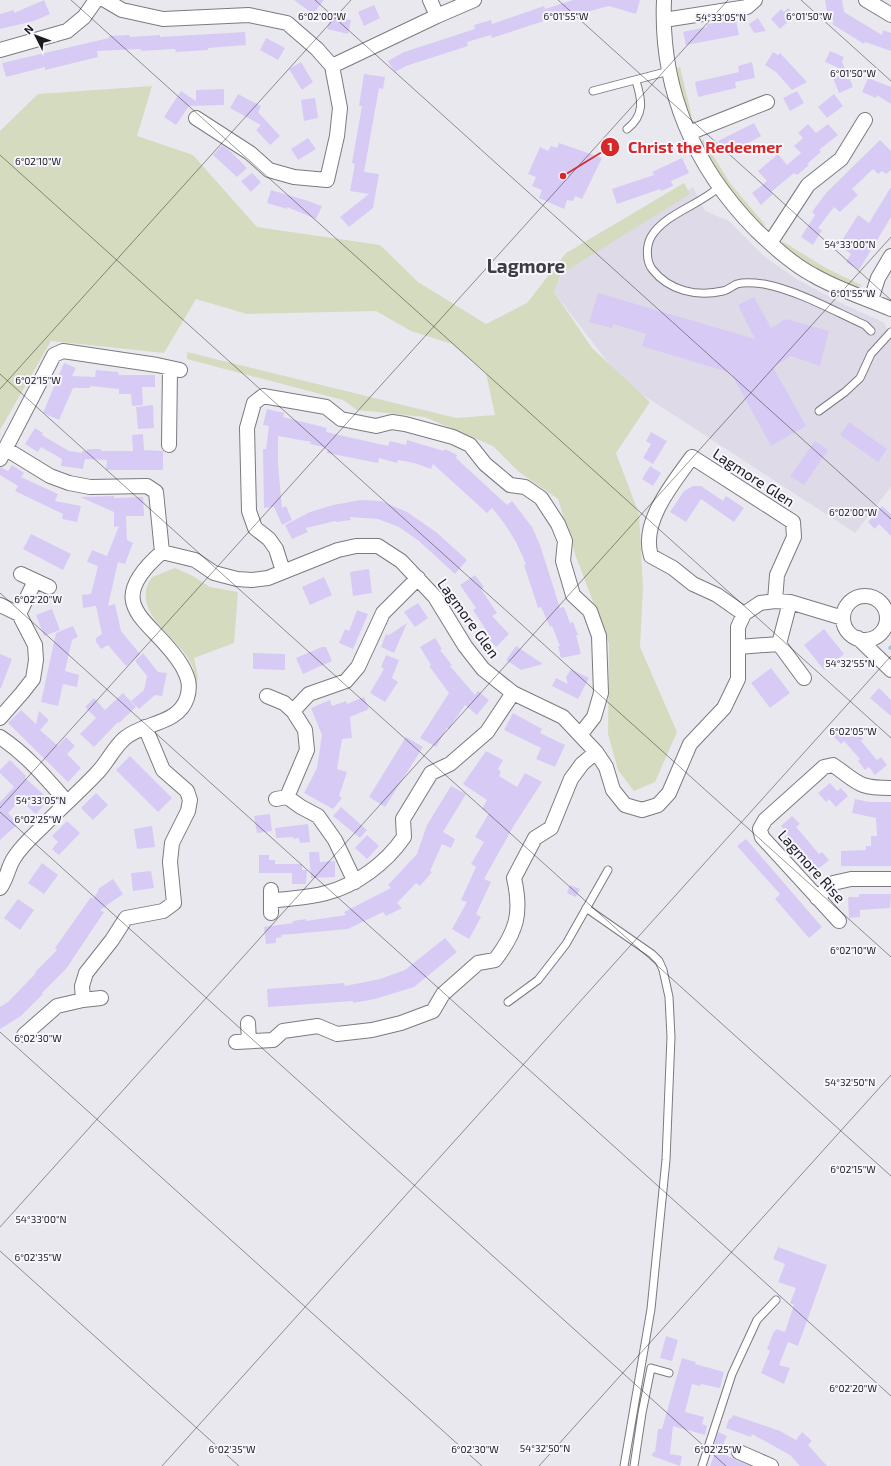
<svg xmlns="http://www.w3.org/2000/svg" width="891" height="1466" viewBox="0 0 891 1466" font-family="'Exo 2',sans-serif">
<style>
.built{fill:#dedae8}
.green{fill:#d5dbbf}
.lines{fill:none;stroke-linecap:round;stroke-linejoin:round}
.stream{stroke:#9ec8e4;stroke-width:3.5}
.building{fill:#d7cbf5}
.service-casing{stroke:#7c7a80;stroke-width:9}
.minor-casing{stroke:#7c7a80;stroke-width:16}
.service{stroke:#fff;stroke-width:7}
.minor{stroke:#fff;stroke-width:14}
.ticks{fill:none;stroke:#1b1a1d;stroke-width:1;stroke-opacity:0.45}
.labels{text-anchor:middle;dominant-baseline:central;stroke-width:4;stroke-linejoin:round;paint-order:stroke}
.street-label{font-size:15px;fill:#1b1a1d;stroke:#f7f5fd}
.district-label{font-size:19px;font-weight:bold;fill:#3e3d42;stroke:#f7f5fd}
.ticks-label{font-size:10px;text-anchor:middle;fill:#1b1a1d;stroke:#f7f5fd;stroke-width:4;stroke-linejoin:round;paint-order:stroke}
.leader{fill:none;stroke:#d62828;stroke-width:1.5}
.callout-dot{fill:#d62828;stroke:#f7f5fd;stroke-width:1.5}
.mark-label{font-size:12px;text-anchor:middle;font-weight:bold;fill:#fff}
.callout-label{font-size:16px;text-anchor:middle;font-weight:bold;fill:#d62828;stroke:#f7f5fd;stroke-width:4;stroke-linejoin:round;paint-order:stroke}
</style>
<rect width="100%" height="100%" fill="#eae8ef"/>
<path class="built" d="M693,187L705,211L729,221L765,257L798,280L841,303L885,323L887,329L891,331V487L855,533L623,382L554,292L564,268Z"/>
<path class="green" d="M680,67L692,117L688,113L675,74V69Z
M152,86L137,136L193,155L257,227L380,245L418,282L486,324L527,303L566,253L684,183L690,194L561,274L554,292L592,348L650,402L616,453L639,514L643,588L640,647L677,732L655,782L634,791L618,770L608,734L609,644L575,554L558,499L519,472L493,446L425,417L357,410L343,400L187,359V352L456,418L495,415L486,373L452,344L411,331L376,311L247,314L196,299L164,353L51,341L0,430V131L38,94Z
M703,139L730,183L766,226L756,223L722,182L700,143Z
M782,241L826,268L863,286L854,287L827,275L785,249Z
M175,568L191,575L210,587L238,592L234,643L194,658L198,677L195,696C195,685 196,673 191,663C179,640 142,620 146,591C146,586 150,581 152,577Z"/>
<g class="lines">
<path class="stream" d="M890,648L891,647"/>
</g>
<path class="building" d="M44,0L50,14L34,21L0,29V14L14,10V13Z
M294,0H324L313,14Z
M573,0H640L636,14L609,6L560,19L559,16L492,38L491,35L467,42L468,46L406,66L395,72L388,61L404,52L475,29L474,25L491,20L492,24L544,6L545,9Z
M825,0H842L844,12L882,35L883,30L891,33V51L865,42L864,44L832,24L834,22L827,12Z
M374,5L380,18L364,26L358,12Z
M788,8L795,15L780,29L771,19L781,9L784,12Z
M331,16L351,20L348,34L327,29Z
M758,18L766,31L754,33L749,24Z
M736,20L739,35L686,45L683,32L707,27V24Z
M245,32L246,45L208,48V50L176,52L175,49L141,51V49L97,51L98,57L45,70V67L6,77L2,63L109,38V36L129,35L130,37L160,35V37Z
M266,38L285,48L278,60L260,50Z
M830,51L844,57L842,62L846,71L825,62Z
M773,52L778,55L780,53L807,82L792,90L776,72L765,65Z
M301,62L313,82L302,90L289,69Z
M752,62L755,78L735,82L736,88L698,97L695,82L739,72L738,66Z
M847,72L853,87L839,93L833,78Z
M364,74L385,77L383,89L379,88L364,172L379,174L373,208L349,227L340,217L369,194L350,191L355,164L352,163L362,106H359Z
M868,78L891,87V104L877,95L876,98L862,92Z
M224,89V105L189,106L176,125L164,117L181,91L196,101V90Z
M797,91L804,103L790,111L783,98Z
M238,94L261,106L258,112L280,136L270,145L256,130L261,125L230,108Z
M834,94L843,106L827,118L818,107Z
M315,98L318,118L304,121L301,100Z
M754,123L761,136L734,151L733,149L725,154L718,141Z
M808,124L816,133L828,124L838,135L819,150L821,152L807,164L809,165L797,175L794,173L771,192L773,194L761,205L752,193L767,181L758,171L778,154L787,165L801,153L794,146L803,138L798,133Z
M308,138L316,149L298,160L291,149Z
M880,140L891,151V170L886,174L882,171L878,174L873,169L852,189L858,195L840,212L834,207L818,228L822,230L813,245L801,237L815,215L812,212L826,193Z
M559,143L602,158L582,199L575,196L573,201L567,200L564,209L539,198L542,190L532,186L536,177L528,174L540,147L548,151L551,146L557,148Z
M222,145L229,150L247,168L237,177L213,155Z
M682,158L689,173L671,181L673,186L661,191L660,189L617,204L612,189L654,175L652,172Z
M252,173L261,182L251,192L241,181Z
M891,187V217L859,270L846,262L851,254L839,245L858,215L869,223Z
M271,190L305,200L322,206L316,219L287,207V209L267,203Z
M598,293L755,339L738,305L754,297L771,328L786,319L829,331L820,366L791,356L773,367L806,426L771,446L731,373L642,346L646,334L613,324L612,328L589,322Z
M64,363L76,368L72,376L95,377L96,370L119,372L118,375H155V387H142L143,405L132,406L131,394H119V389L90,386V388H73L59,420L43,413Z
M153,405L154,428L138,429L136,407Z
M267,409L284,413L283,417L327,428L326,432L388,446L390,441L406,445L407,440L444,451L445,449L457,455L456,458L507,505L512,501L532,527L540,545L560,608L564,607L570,623L573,622L578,635H576L581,654L561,658L558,646H560L552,626L550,627L541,607L538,608L524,565L526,564L516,542L504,523L492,508L487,513L433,464L431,469L414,463L398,460L397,463L379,458L378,463L327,453L328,448L310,444L311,442L278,436V464L282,508L286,506L292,520L282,525L274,507L264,508L263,449H266L269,426L263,425Z
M849,422L887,449L878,462L840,435Z
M35,428L43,433L42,435L69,451L82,453V451H87V449H101V451H133L132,435L143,434L144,450L163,451V470H106L107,460L85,459L83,469L61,466L62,459L41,447L38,452L25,444Z
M651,432L667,441L653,464L643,458L651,444L646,441Z
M815,441L828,450L804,485L790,476Z
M12,465L24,473L21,477L58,494L55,501L81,506L77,522L62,519L63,514L15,491L18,486L0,475V467L8,471Z
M650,466L661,473L653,486L642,479Z
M693,486H701L723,501L726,496L744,508L734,522L701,499L686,522L670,512L684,491Z
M114,496V498L143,497L144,516H126L127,540L133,543L125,564L118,562L108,606L115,604L121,631L140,654L126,666L108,645L101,649L96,642V638L102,634L96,606L83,608L82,595L91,594L98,566L87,562L92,550L107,556L119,526L114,527V512L80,497Z
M361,500L381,501L407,512L436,532L467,560L455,574L419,541L399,527L378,519L350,517L351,520L336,522L335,521L306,528L308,532L292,539L285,525L310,512L333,505Z
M882,506L891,514V536L879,524L875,529L868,522Z
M31,534L71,554L63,570L23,549Z
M369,569L372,593L353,596L350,572Z
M475,575L484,587L481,589L497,613L492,616L509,634L496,647L486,635L488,633L473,610L476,608L460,585Z
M324,577L332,595L310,605L302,587Z
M418,603L428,618L415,627L404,612Z
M52,609L60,630L44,636L36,615Z
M357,610L368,614L353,649L339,643L345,629L349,631Z
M407,623L394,653L381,647L386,634L389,635Z
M73,626L78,637L72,640L65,671L79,675L77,687L63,684L58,706L41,702L56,633Z
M824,629L844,654L824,670L804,645Z
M435,638L442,649L440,650L452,665L450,666L475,695L478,691L489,700L477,715L465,705L449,729L447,728L436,747L420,738L449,693L429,666L431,665L420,647Z
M516,646L543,664L521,670L506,660Z
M322,647H326L332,661L303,674L296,658Z
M143,653L158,672L167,673L162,696L155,695L139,709L131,701L144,690L147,676L135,661Z
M253,653L285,654V670L253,669Z
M0,654L12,659L1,688H0Z
M386,655L399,660L392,678L398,682L385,702L370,693L384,669L381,667Z
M771,668L790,693L770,708L751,683Z
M571,669L589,678L578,699L552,686L556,678L568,684L566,677Z
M879,688L891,700V716L870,698Z
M123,693L136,707L119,723L118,722L94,747L80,734L96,718L85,707L94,698L105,710Z
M364,697L369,709L350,717L352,738L342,739L337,769L347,772L339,796L342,798L333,809L304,793L317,768L322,735L311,708L330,700L332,706L346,701L347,704Z
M21,710L36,724L39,711L49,720L40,730L58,746L66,737L75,746L67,754L81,768L68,782L8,723Z
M513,713L542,729L540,733L565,745L555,767L536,759L541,748L504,730Z
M845,726L852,734L856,731L863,739L861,741L877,760L881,757L887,765L875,775L869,767L865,770L858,761L860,759L844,741L841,744L833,736Z
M406,737L423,747L385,807L369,797Z
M486,751L503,760L498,769L501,772L499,776L517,787L525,773L542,782L513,827L484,879L491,882L476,914L481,917L469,939L452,929L467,902L461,900L476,867L471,864L484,842L475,837L489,813L482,809L487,800L463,784Z
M130,756L172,798L158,812L116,770Z
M10,760L26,776L25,778L49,799L36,814L20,800L8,813L18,824L0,840V802L14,787L0,773V770Z
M830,783L837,791L841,788L848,796L836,807L829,799L826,802L818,793Z
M451,786L466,794L443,832L455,839L451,848L442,844L430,871L432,872L420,886L416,883L397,903L402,908L386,916L383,912L348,929L281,935L282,937L276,938V943L266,944L264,927L293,923V921L306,919V921L346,915L344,912L391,888L388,885L417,854L427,825Z
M96,793L108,805L93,820L81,808Z
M855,799L869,802H891V866H841V851L866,850V846H871V836H877L876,818L852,813Z
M341,807L367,830L360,838L333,816Z
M270,814L272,831L257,833L254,816Z
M792,816L800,824L796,827L803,835L819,854L822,852L829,860L817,870L810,862L807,864L784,837L788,834L781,826Z
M67,821L80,833L59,855L52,849L58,842L52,836Z
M308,824L310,842L300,843L299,838L293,839V837L276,838L275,828Z
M152,826L155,847L137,849L134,829Z
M367,835L379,846L367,859L355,848Z
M746,839L822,927L809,938L775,899L780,894L737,846Z
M309,852H319L320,862L335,861V877L311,878Z
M259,855H269V860H275V864H302V870H307L306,884H292V873H259Z
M42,863L58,875L44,894L28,883Z
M151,871L154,888L133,891L131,873Z
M113,879L123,894L100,910L104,912L66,969L42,993L43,994L21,1016L0,1029V1007L8,1002L36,973L35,972L57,950L55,948L91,897L93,899L99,890L98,889Z
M570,885L580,889L576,897L567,893Z
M859,894H891L890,908L860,910V917L849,918L848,897H859Z
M18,899L34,910L20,930L4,918Z
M445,938L457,952L414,987L375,999L353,1003V1001L268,1007L267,989L344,983L345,986L380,979L405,970Z
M778,1247L827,1265L798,1346L788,1342L779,1365L790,1368L784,1384L761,1373L770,1351L767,1349L774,1331L775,1332L776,1329L785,1332L794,1305L790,1303L796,1288L778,1282L785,1264L773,1259Z
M666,1336L678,1340L672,1361L660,1358Z
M682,1358L696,1362L695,1364L724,1372L720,1388L701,1384L700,1386L692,1384L685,1412L704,1417L702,1424L707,1426L705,1435L673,1426L670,1454L682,1456L680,1466L652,1456L653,1452L659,1453L655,1452L658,1429H662Z
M733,1415L780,1431L796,1440L802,1432L812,1441L808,1445L827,1466H800L790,1455L752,1434L751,1437L726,1428L729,1419H731Z
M718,1432L727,1436L722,1447L714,1444Z
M716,1450L736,1460L750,1466H710Z"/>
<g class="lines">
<defs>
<path id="service" d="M593,91L669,71
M627,129C645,115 642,100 636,81
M719,187C700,205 664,214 651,237C646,246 646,261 652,269C669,291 697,297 723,291C728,290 732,286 737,284C744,282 756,283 764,284C799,291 832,310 865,325L871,331
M819,411L845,392L860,378L871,354L891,332
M586,908L652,954L659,961L663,970L669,997L671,1037L666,1160L651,1309L624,1466
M508,1002L538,980L566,944L608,870
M634,1466L642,1413L651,1368L669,1373
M702,1466L732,1374L757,1320L776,1300"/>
<path id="minor" d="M105,0L122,10L163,19L249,15L287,23L317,49L332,66L340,108L337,136L327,180L294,177L269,170L250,153L196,118
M430,0L437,16
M664,0C660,89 694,167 756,230C773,246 792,264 813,275C837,289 865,298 891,309
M866,0L891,15
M664,20L747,7L755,0
M0,50L67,31L84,17L96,0
M332,66L437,16L474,0
M689,133L767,102
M770,243L808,185L841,159L865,120
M871,300L878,278L891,256
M169,445L170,368
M6,449L50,476L69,483L90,487L147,486L156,492L162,552
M0,459L54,355L63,351L157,365L180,370
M162,552L195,560L214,573L237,579L252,580L268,578L338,550L356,546H378L401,561L435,597L465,646L483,669L513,693L563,717L596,752L606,767L613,790L625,805L642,810L658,805L669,793L690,744L724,708L738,679V627L744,614L760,603L775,601L790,602L843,618
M283,571L276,549L269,539L255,528L249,511L247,428L254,403L263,396L326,407L341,419L376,426L392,422L405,424L453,437L470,445L485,464L510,485L525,487L541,498L558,524L565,541L563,561L573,595L590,611L599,636L601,693L594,717L580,735
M21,574L49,587
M843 618a22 22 0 1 1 44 0a22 22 0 1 1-44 0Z
M790,602L779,644L804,678
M0,605L19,614L35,645L36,660L33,679L22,693L0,718
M19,614L35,581
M744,614L717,595L693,584L673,568L651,556C640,522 674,482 692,457L793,522L794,537L777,575L775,601
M858,638L891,670
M738,647L779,644
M267,696L284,703L293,711L305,730L307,750L287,797L276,799
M293,711L309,694L346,681L358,667L383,613L418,578
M0,737C26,754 47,779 67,802
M287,797L301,807L318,816L335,840L355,882
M0,888C7,879 8,867 14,858C22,845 34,835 45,824C62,807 80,791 97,773C107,763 114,747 125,738C144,722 178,725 187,698C191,685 188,677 182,666C154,619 98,608 162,552
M271,890V913
M817,898L833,883L851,879H891
M271,901C289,898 309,898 326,893C357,885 386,863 404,837L403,819L431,773L450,764L487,732L513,693
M839,921L762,837L760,829L765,820L824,767L833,765C859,783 857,788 891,788
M83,1000L101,998
M248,1023L249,1041
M24,1035L57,1006L83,1000L82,986L86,973L112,940L126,918L163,911L174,903L170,862L172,843L188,811L190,800L187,791L163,770L145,727
M236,1042L273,1040L283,1031L318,1026L337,1034L372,1030L401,1023L433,1011L443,994L478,963L495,960C517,931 522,913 514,878L535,838L551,828L571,779L582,764L596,752
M739,1452L771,1466"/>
</defs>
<use href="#service" class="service-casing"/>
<use href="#minor" class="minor-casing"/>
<use href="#service" class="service"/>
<use href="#minor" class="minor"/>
</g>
<path class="ticks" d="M71,0L891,738M315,0L891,519M558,0L891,300M801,0L891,81M0,155L891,957M0,374L891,1176M0,389L351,0M0,593L891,1396M0,808L728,0M0,812L726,1466M0,1032L482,1466M0,1227L891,237M0,1251L239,1466M162,1466L891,656M539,1466L891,1075"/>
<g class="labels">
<g class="street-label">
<text transform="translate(754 477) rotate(33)">Lagmore Glen</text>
<text transform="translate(469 618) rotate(54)">Lagmore Glen</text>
<text transform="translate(812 866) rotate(48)">Lagmore Rise</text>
</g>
<g class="district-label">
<text x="526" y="265">Lagmore</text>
</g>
</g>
<g class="ticks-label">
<text x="322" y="20">6°02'00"W</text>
<text x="566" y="20">6°01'55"W</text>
<text x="809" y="20">6°01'50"W</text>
<text x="721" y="21">54°33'05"N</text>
<text x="853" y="77">6°01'50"W</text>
<text x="38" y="165">6°02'10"W</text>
<text x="850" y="248">54°33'00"N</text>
<text x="853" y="297">6°01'55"W</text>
<text x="38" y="384">6°02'15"W</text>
<text x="853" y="516">6°02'00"W</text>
<text x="38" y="603">6°02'20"W</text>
<text x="850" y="667">54°32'55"N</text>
<text x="853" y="735">6°02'05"W</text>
<text x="41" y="804">54°33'05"N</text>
<text x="38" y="823">6°02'25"W</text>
<text x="853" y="954">6°02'10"W</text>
<text x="38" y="1042">6°02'30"W</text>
<text x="850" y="1086">54°32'50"N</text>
<text x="853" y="1173">6°02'15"W</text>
<text x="41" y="1223">54°33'00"N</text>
<text x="38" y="1261">6°02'35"W</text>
<text x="853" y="1392">6°02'20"W</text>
<text x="545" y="1452">54°32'50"N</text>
<text x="232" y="1453">6°02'35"W</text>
<text x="475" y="1453">6°02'30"W</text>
<text x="718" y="1453">6°02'25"W</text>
</g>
<path class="leader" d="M563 176L610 147"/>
<g class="callout-dot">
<circle cx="563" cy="176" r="4"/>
<circle cx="610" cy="147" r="10"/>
</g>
<g class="mark-label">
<text x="610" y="151">1</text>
</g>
<g class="callout-label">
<text x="705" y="153">Christ the Redeemer</text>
</g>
<g transform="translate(36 36) rotate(312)" stroke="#f7f5fd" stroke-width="3" paint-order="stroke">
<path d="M0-3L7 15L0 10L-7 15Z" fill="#1b1a1d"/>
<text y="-6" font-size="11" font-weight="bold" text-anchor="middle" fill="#1b1a1d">N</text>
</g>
</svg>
